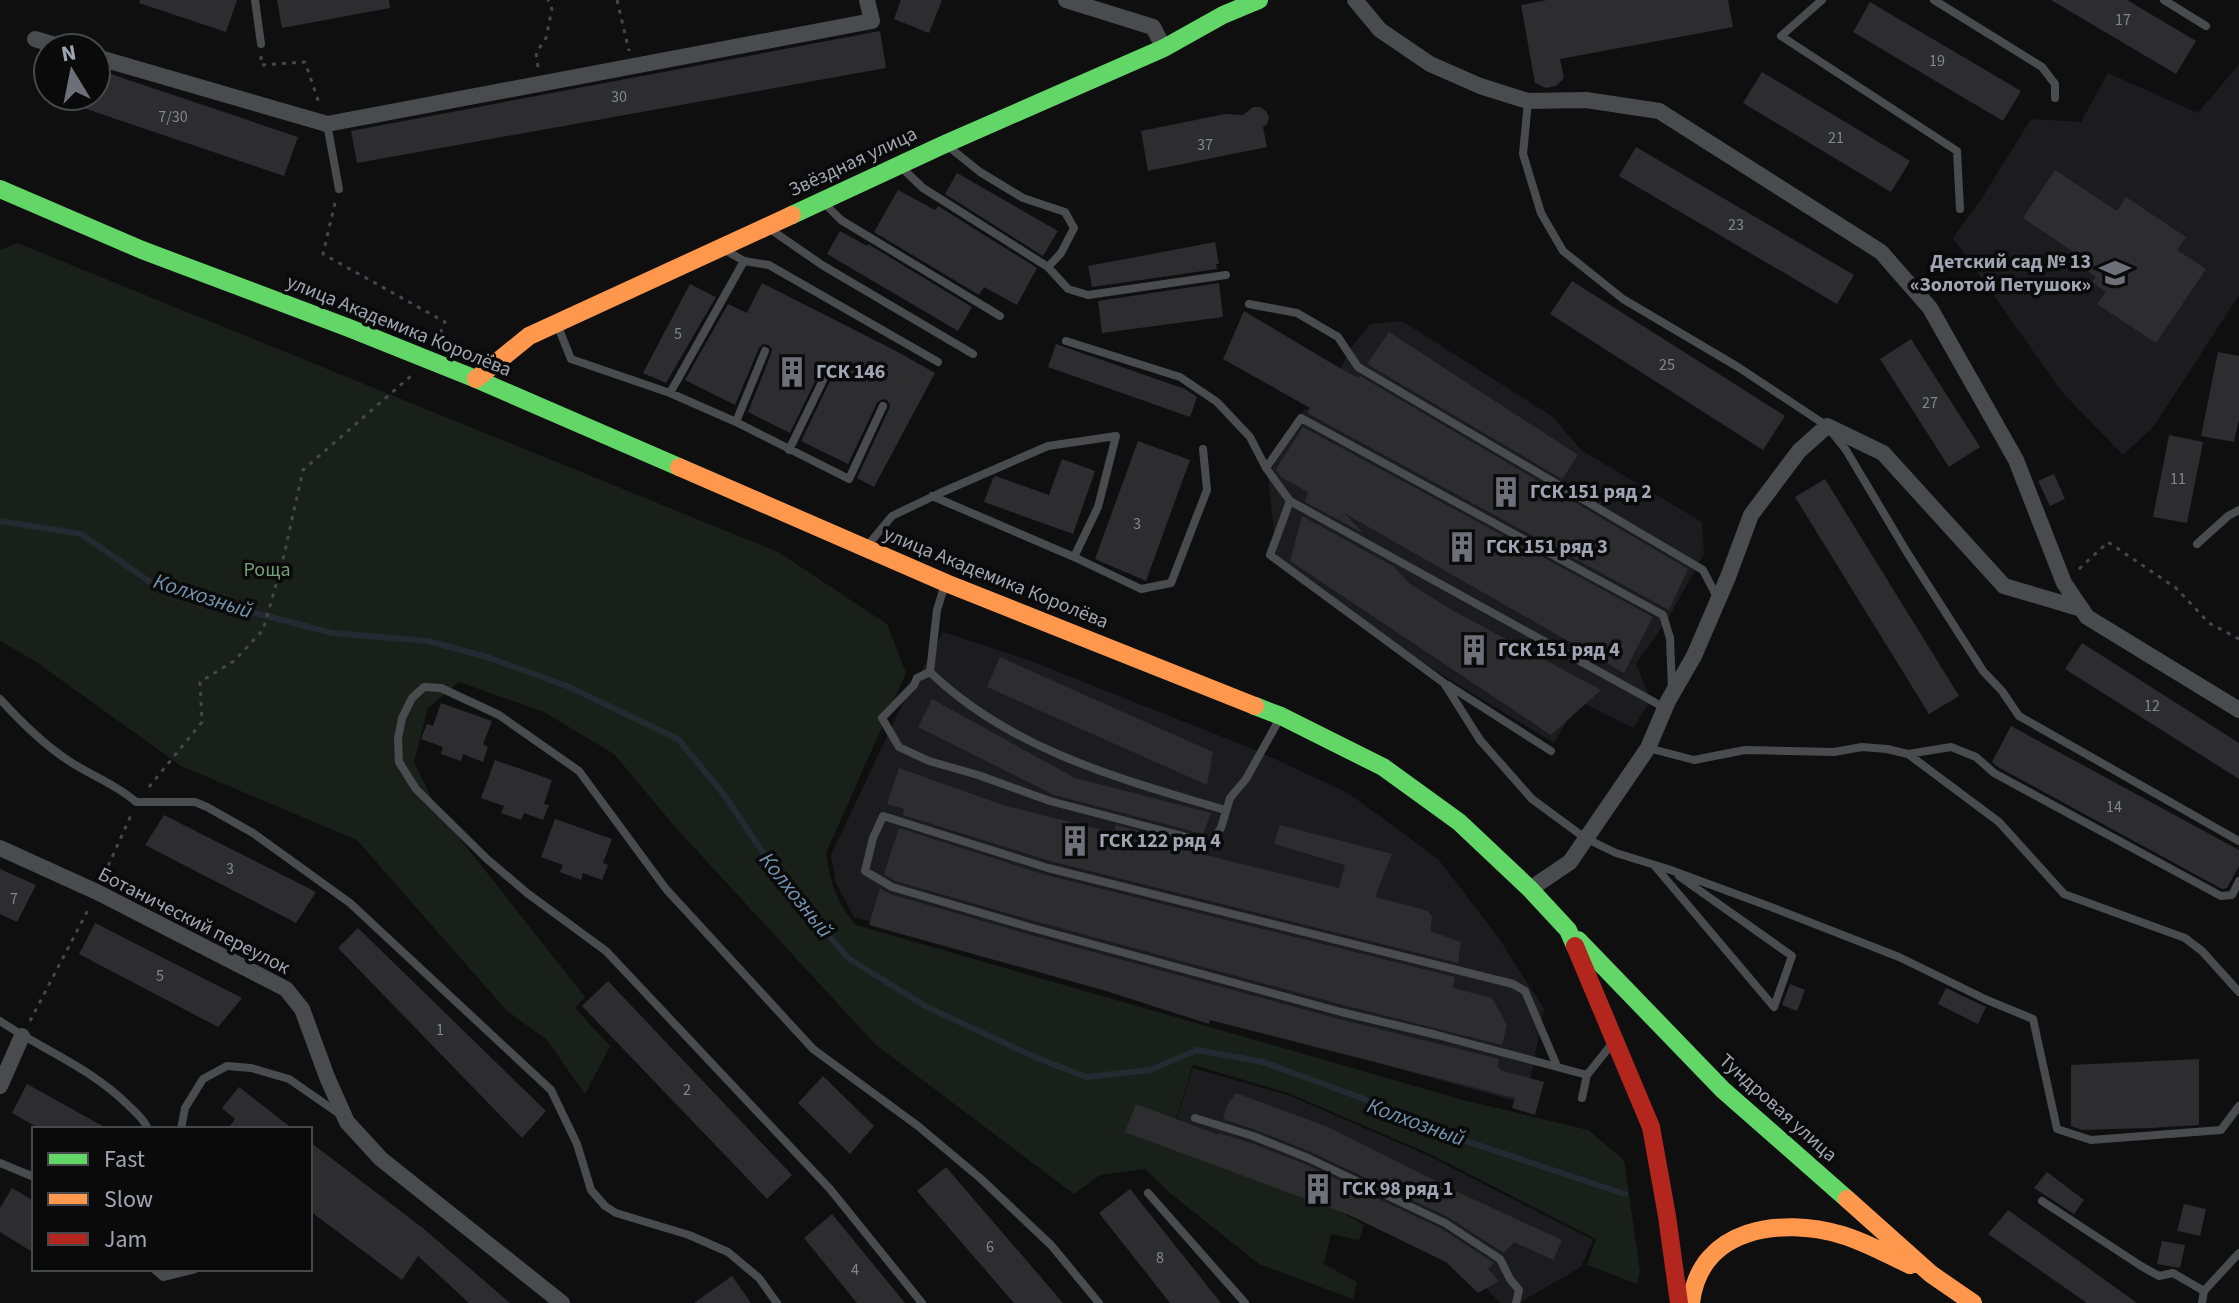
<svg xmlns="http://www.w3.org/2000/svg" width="2239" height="1303" viewBox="0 0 2239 1303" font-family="'Source Sans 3',sans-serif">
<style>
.built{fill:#1c1c1e}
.green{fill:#19201a}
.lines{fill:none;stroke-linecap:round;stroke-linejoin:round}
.stream{stroke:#232a31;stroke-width:6}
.building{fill:#2d2d2f}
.path{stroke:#45474a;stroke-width:3;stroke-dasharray:4 6;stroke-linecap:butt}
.lane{stroke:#4a4b4f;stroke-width:8}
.street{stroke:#4a4b4f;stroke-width:16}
.fast{stroke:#63d668;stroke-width:18}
.slow{stroke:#ff974d;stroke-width:18}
.jam{stroke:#b3261e;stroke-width:18}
.labels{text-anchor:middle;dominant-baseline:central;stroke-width:7;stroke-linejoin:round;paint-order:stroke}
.number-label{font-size:16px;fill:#828791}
.street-label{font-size:20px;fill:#9fa5b2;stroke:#0a0a0b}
.poi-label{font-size:20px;font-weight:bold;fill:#9fa5b2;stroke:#0a0a0b;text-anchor:start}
.park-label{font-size:20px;fill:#749f77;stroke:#0a0a0b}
.water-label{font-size:22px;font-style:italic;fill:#7394b0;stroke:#0a0a0b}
</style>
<rect width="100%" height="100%" fill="#0f0f10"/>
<path class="built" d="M2239,64V295L2154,426L2123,455L2062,392L1953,238L1982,198L2031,119L2081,122L2108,73L2198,113Z
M1402,321L1553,417L1581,450L1702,522L1704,554L1669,617L1636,664L1651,700L1633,728L1579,701L1554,743L1452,681L1317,593L1276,554L1268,476L1304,410L1321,406L1351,348L1370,324Z
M943,632L1031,661L1253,749L1348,793L1438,859L1498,937L1544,1009L1526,1104L854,917L836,883L831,855L900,709Z
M1193,1068L1288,1095L1429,1156L1593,1240L1581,1267L1519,1303H1500L1467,1267L1430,1242L1169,1142Z"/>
<path class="green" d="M17,243L778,552L887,624L906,673L826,853C830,883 836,902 856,925L1463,1100L1588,1130L1624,1160L1640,1271L1637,1284L1587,1265L1596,1239L1430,1154L1288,1093L1193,1065L1168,1143L1325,1203L1364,1225L1359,1240L1331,1234L1324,1264L1357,1282L1353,1299L1259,1264L1170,1193L1145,1169L1100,1175L1074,1194L876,1045L676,828L614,754L544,712L459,682L428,708L414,762L438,811L585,997L575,1008L610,1046L585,1094L547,1040L506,1010L357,840L181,766L35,661L0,641V250Z"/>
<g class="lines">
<path class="stream" d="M0,521L81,534L156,586L225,605L332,633L428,641L487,657L567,686L678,739L725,796L782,881L848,958L927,1007L1037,1058L1086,1077L1150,1070L1197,1050L1263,1062L1359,1097L1430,1129L1625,1194"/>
</g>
<path class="building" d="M140,0H237L226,32L139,3Z
M277,0H389L390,8L282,28Z
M901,0H942L929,33L894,19Z
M1547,0H1728L1733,27L1560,59L1564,78L1556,86L1546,88L1535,83L1521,5Z
M2051,0H2127L2196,41L2176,74Z
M1870,2L2021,91L2003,121L1853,32Z
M880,31L886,68L357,163L351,131Z
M96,69L298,137L284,176L57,99V96H96Z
M1762,72L1910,161L1891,192L1743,103Z
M1253,107H1260L1266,111L1269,117L1267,124L1263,127L1267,147L1148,171L1141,131L1225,114L1243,115Z
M1636,147L1854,275L1837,304L1619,176Z
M2055,170L2117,211L2126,197L2186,237L2177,250L2206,269L2156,343L2097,304L2106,292L2092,282L2096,277L2080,266L2084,259L2023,218Z
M957,173L1058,231L1043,256L945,194Z
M898,190L935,210L938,206L1037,268L1017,305L984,287L979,295L874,232Z
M840,231L867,246L868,244L972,307L958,331L827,254Z
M1215,242L1219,264H1216L1217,269L1092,287L1088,266Z
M1572,281L1785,416L1763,450L1550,314Z
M762,283L896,351L935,373L874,487L857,478L889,409L890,405L887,400L882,399L877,403L848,464L801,441L833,375L834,371L831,366L826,365L821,369L790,433L748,412L771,354L772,349L768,345L763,344L759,348L735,405L685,380L728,304L747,313Z
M1219,283L1223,317L1102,333L1098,301Z
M690,284L716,297L666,383L643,373Z
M1244,311L1343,370L1359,378L1360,376L1688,569L1669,610L1307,413L1310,408L1223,359Z
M1389,332L1578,455L1562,479L1367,364Z
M1911,339L1980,447L1949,467L1880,359Z
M1056,344L1185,389L1197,397L1190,417L1048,367Z
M2218,352L2239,356V419L2234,442L2201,436Z
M1303,427L1653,617L1624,673L1344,513L1363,533L1305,502L1308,492L1281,477L1276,469Z
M2169,435L2203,442L2187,523L2153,517Z
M1138,441L1190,460L1146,581L1095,559Z
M1062,459L1095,471L1073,534L984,502L993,478L996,476L1049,495Z
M2054,474L2065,499L2050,506L2038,481Z
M1825,479L1959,696L1929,714L1795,497Z
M1302,516L1393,566L1410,584L1450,609L1601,690L1551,735L1290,561Z
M2082,643L2239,743V779L2065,669Z
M1000,657L1213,752L1207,785L987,687Z
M932,699L1075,778L1211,813L1203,834L1054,795L918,727Z
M441,703L492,721L483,744L488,747L483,762L463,754L461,761L441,754L443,747L421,739L427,724L433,726Z
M2011,726L2239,850V866L2227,888L2222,889L1998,767L1992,762Z
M495,760L552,780L544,804L549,805L543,820L524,813L521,820L501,813L504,806L481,798Z
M899,768L1003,805L1114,833L1116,825L1199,847L1197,853L1339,888L1345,865L1274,844L1280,825L1392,854L1375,897L1428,911L1432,917L1430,931L1461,942L1458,963L1050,861L903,815L904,809L887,804Z
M164,815L316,892L296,923L145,845Z
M555,819L612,839L603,863L608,865L602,880L583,873L581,880L560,872L563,865L541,857Z
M899,828L1046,875L1455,977L1453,988L1492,998L1507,1025L1502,1045L1343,1005L1031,920L895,881L884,874Z
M0,869L36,885L17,922L0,914Z
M880,888L890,894L1027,934L1339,1019L1499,1059L1497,1067L1500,1068V1070L1544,1082L1535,1115L1512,1108L1515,1098L1210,1020L1209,1024L1103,990L869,925Z
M95,923L242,998L218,1027L79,954Z
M358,928L546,1111L522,1138L338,948Z
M608,981L792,1175L767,1199L582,1006Z
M1790,984L1805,990L1797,1011L1782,1005Z
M1946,988L1986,1007L1978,1024L1938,1004Z
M2199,1059V1125L2150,1128L2082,1130L2071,1126V1065Z
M823,1076L874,1126L850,1154L798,1103Z
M27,1084L108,1129H40L12,1113Z
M239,1087L293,1129H228L235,1119L222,1108Z
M1236,1093L1328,1127L1462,1194L1562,1240L1553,1260L1514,1242L1504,1253L1448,1217L1311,1152L1256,1130L1223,1119L1227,1105Z
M1136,1104L1219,1135V1133L1251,1143L1305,1164L1442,1229L1494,1263L1488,1269L1499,1281L1478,1293L1446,1262L1349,1215L1125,1132Z
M310,1142L424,1229L510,1303H469L418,1256L402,1280L310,1211Z
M946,1167L1063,1303H1014L917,1191Z
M2047,1172L2084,1200L2074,1214L2034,1188Z
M12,1188L34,1201V1253L0,1232V1208Z
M1130,1189L1221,1303H1170L1099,1213Z
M2184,1204L2206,1209L2200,1236L2177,1231Z
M2008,1210L2137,1303H2087L1988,1234Z
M832,1214L905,1303H857L804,1238Z
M2162,1241L2185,1245L2180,1268L2157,1264Z
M732,1276L751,1303H694Z"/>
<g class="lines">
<path class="path" d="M617,0L629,51
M261,56V65L305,62L319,103
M538,67L536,53L546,38L552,9L548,0
M335,203L323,254L445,322L437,341
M2079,569L2108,542L2176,588L2209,623L2239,639
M149,787L202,722L200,682L234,661L263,630L282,564L303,470L412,375
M104,875L132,813
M30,1021L89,908"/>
<path class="lane" d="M255,0L261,44
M1822,0L1781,36L1957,151L1960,209
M1934,0L2042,67L2055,84V98
M2164,0L2206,26
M1528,101L1523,154L1541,213L1563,251L1623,299L1738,367L1827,426L1846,450L1908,554L1983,671L2002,691L2019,716L2239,841
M327,124L339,189
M949,147L980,172L1023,198L1065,212L1074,228L1061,253L1048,267
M902,168L923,188L1048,267L1068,289L1088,295L1226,275
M823,202L841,220L1000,316
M770,229L822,265L973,354
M725,250L744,261L769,265L938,362
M1249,304L1297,313L1338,337L1358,367L1703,570L1718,599
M557,324L571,359L670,393L736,422L849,479L883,406
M1066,341L1180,377L1217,402L1250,437L1266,468
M670,393L744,261
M736,422L765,351
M789,450L827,372
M932,496L1074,557
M1290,501L1266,468L1301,418L1663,615L1670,638L1672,689
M2197,544L2228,516L2239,510
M868,545L892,516L940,493L1048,446L1116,436L1098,507L1074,557L1141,589L1171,583L1207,490L1203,449
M945,584L937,610L930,672L917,678L914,685L882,718L899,747L929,761L978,775L1050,801L1210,843L1221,828L1230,798L1246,779L1280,718
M930,672C1011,750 1120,779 1225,810
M1448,685L1551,751
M0,699C20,721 41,742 66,759C89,775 116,784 136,802H195L207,807L253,833L350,903L551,1090L577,1144L591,1190L605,1206L616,1213L689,1235L728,1252L759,1278L777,1303
M1665,708L1290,501L1270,555L1444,683L1480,740L1532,799L1585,838L1616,853L1668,869L1771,907L1899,957L1987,1000L2033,1019L2057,1129L2091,1140L2221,1130L2239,1106
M1648,748L1694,760L1745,750L1834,752L1862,747L1887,749L1908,754L1951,747L1976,757L1994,773L2221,896L2232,895L2239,881
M1908,754L1999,822L2064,894L2185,938L2202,951L2239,992
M1654,865L1774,1007L1792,956L1679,876
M0,1021C43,1050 91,1068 128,1105C136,1113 144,1119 148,1129
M1557,1066L1525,991L1513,984L1048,868L883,816L873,838L865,871L892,887L1029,927L1341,1012L1437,1035L1587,1075L1611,1045
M1582,1098L1587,1075
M1195,1118L1253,1136L1308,1158L1445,1223L1500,1259L1510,1279L1519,1290L1516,1303
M181,1129L185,1108L203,1079L227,1066L251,1068L289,1079L341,1115
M0,1163L34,1177
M1148,1193L1245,1303
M2042,1201L2141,1266L2159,1276L2173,1273L2204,1291
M154,1269L163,1277L195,1269
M922,1303L830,1189L606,951L527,893L487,859L416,789L399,762L398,739L402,718L412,698L424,687L441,688L499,715L579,771L666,889L813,1049L918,1126L980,1178L1051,1245L1099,1303
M2202,1303L2204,1291L2239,1253"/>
<path class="street" d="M1066,0L1153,27L1164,48
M1355,0L1380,30L1430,64L1480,86L1528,101L1586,100L1659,111L1881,252L1930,308L2016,460L2064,583L2087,617L2239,710
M35,39L65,48
M96,57L327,124L872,21L867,0
M0,848L97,892L286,989L302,1009L327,1077L347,1122L381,1159L562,1303
M1530,889L1570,862L1648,748L1668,701L1694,656L1728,577L1751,515L1799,451L1827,426L1883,453L2004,586L2082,609
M0,1086L22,1036"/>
<path class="fast" d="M0,189L142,250L349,328L476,379L679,467
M792,215L945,144L1164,48L1223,15L1259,0
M1255,706L1281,716L1383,767L1459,822L1530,889L1568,930L1575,946
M1578,940L1723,1090L1847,1199"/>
<path class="slow" d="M476,379L529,336L792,215
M679,467L946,583L1255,706
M1847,1199L1931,1274L1973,1303
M1691,1303C1700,1227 1781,1217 1842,1235C1866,1242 1888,1255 1910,1265"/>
<path class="jam" d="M1575,946L1651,1127L1667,1216L1679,1303"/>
</g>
<defs>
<symbol id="school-bare" viewBox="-9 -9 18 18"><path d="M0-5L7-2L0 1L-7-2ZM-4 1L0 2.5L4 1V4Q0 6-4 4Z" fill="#6d7079" stroke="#0a0a0b" stroke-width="2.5" paint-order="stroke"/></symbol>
<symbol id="building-bare" viewBox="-9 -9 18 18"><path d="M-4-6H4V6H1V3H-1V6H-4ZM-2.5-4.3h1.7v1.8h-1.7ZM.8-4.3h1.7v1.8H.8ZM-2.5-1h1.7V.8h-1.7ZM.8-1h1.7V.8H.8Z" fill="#6d7079" stroke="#0a0a0b" stroke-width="2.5" paint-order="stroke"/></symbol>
</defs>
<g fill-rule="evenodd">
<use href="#school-bare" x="2093" y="251" width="44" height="44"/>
<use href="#building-bare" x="770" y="350" width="44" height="44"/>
<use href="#building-bare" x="1484" y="470" width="44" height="44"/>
<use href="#building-bare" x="1440" y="525" width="44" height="44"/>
<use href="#building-bare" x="1452" y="628" width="44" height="44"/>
<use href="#building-bare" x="1053" y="819" width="44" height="44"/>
<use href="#building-bare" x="1296" y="1167" width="44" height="44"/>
</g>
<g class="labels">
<g class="number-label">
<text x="2123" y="20">17</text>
<text x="1937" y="61">19</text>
<text x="619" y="97">30</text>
<text x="173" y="117">7/30</text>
<text x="1836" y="138">21</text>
<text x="1205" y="145">37</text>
<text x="1736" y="225">23</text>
<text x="678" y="334">5</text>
<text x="1667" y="365">25</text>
<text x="1930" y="403">27</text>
<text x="2178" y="479">11</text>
<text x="1137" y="524">3</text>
<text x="2152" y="706">12</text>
<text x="2114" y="807">14</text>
<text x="230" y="869">3</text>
<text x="14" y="899">7</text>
<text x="160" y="976">5</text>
<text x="440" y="1030">1</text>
<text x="687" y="1090">2</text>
<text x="990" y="1247">6</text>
<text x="1160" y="1258">8</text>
<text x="855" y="1270">4</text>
</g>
<g class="street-label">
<text transform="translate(853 162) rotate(-25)">Звёздная улица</text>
<text transform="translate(399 326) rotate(22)">улица Академика Королёва</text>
<text transform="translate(996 578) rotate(22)">улица Академика Королёва</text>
<text transform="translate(194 921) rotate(27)">Ботанический переулок</text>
<text transform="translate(1778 1108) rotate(42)">Тундровая улица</text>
</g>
<g class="poi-label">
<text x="2091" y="262" text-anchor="end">Детский сад № 13<tspan x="2091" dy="23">«Золотой Петушок»</tspan></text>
<text x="816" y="372">ГСК 146</text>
<text x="1530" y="492">ГСК 151 ряд 2</text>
<text x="1486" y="547">ГСК 151 ряд 3</text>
<text x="1498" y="650">ГСК 151 ряд 4</text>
<text x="1099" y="841">ГСК 122 ряд 4</text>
<text x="1342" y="1189">ГСК 98 ряд 1</text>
</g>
<g class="park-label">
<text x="267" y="570">Роща</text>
</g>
<g class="water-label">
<text transform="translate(203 596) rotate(18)">Колхозный</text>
<text transform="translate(796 895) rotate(51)">Колхозный</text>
<text transform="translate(1416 1122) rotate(20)">Колхозный</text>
</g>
</g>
<rect x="32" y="1127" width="280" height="144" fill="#0a0a0b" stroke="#46484e" stroke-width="2"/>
<rect x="48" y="1153" width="40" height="12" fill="#63d668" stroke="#46484e" stroke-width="2"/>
<text x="104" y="1167" font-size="24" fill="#9fa5b2">Fast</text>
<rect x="48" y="1193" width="40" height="12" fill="#ff974d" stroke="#46484e" stroke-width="2"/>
<text x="104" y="1207" font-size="24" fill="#9fa5b2">Slow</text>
<rect x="48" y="1233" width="40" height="12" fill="#b3261e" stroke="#46484e" stroke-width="2"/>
<text x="104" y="1247" font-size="24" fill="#9fa5b2">Jam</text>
<g transform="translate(72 72) rotate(350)"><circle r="38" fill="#0a0a0b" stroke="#46484e" stroke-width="2"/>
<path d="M0-6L14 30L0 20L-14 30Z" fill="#6d7079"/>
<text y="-12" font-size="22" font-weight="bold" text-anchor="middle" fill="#9fa5b2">N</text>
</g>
</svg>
